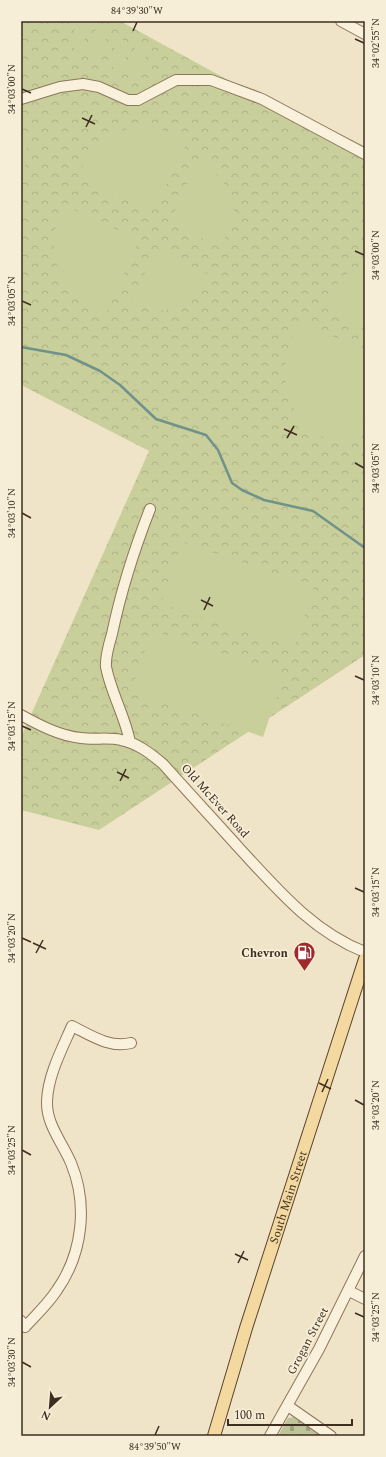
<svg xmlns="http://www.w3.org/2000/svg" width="386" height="1457" viewBox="0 0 386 1457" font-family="Spectral,serif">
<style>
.forest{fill:url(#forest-crowns)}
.cemetery{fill:url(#cemetery-stones)}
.garden{fill:#c9cf9b}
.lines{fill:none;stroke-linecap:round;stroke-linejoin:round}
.stream{stroke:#6f938a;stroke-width:2.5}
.minor-casing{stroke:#8d765c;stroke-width:12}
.major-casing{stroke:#5b4430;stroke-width:14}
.minor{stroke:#faf1dc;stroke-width:10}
.major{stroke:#f3d9a0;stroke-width:12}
.ticks{fill:none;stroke:#3d2e20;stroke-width:1.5}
.labels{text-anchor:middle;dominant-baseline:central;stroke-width:3.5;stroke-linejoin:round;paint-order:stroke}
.street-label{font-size:12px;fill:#3d2e20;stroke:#f7eed8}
.poi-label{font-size:12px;font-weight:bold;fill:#3d2e20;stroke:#f7eed8;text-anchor:end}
.neatline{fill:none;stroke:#3d2e20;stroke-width:1.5}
.ticks-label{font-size:10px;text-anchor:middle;fill:#3d2e20}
</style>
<defs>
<pattern id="forest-crowns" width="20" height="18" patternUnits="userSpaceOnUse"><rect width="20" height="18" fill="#c9cf9b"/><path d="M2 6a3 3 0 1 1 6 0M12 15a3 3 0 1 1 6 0" fill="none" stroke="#aeb285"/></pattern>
<pattern id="cemetery-stones" width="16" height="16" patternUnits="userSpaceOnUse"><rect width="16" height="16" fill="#bfc49a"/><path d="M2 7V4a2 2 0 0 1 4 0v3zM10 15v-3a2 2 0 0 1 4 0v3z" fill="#9ca07d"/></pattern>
</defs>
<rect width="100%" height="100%" fill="#f0e4c8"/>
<path class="forest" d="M21,21H120L228,80L365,146V655L99,830L21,810V737L149,451L21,385Z"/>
<path class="cemetery" d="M294,1417L321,1436H278L288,1418Z"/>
<path class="garden" d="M79,21H85L92,25L79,51L67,45Z
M97,27L109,33L96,59L84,53Z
M120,38L132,44L119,71L107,64Z
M136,46L148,52L135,79L123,73Z
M149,127L178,134L189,139L154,210L148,211L78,178C84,157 101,141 121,131C129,128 141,128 149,127Z
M21,140H28L24,171L21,177Z
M199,159C213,168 235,192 234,209C234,219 224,239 220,248L174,223L172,217Z
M64,205L134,238L137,245L105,316C59,293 41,252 64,205Z
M161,250L209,275C199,296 180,313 155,310C147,309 138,305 131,302L154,253Z
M365,263V327L322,307C332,287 345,273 365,263Z
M299,322L365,350V414L348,448C285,428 271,378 299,322Z
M182,542L314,587L294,648L161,603Z
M152,630L284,675L263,737L131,692Z"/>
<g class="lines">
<path class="stream" d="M21,347L66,355L100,371L120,385L156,419L206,435L218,450L232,483L242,490L264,500L313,511L365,548"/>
<defs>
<path id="minor" d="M341,21L365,34
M21,99L60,87L83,84L99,87L128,100H138L176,80H211L262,99L365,154
M21,715C39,725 60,736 81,738C94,740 108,737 121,740C137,743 150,753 163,764C188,792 214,820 240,849C277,889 313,932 365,952
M130,742C125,716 111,693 106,667C105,657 109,644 112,634C121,591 134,550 150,509
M349,1291L365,1299
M21,1321L25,1327C36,1315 48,1304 57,1290C83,1253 88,1204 71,1163C62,1142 46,1124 47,1101C48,1075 62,1049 72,1026C92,1036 109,1048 131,1043
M288,1406L331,1436
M270,1436L319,1349L365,1256"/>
<g id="major">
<path id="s1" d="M214,1436L246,1328L365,959"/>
</g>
</defs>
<use href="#minor" class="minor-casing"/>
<use href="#major" class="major-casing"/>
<use href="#minor" class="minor"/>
<use href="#major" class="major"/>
</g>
<path class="ticks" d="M133,31L137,22M355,39L364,43M22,89L31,93M82,118L95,124M86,127L92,115M355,251L364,255M22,301L31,305M284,429L297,435M287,438L294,426M355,463L364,468M22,513L31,518M201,600L213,606M204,610L210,597M355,676L364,680M22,726L31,730M117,772L129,778M120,781L126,769M355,888L364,892M22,938L31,942M33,943L46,949M36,953L43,940M319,1083L331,1089M322,1092L328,1079M355,1100L364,1105M22,1150L31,1155M235,1254L248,1260M238,1263L244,1251M355,1313L364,1317M22,1362L31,1367M155,1435L159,1426"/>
<defs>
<symbol id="fuel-pin" viewBox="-11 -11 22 30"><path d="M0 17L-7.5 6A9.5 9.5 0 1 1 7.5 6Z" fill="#9e2a2b" stroke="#f7eed8"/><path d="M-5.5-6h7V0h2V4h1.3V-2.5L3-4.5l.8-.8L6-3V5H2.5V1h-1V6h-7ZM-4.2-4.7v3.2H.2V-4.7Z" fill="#fff"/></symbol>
</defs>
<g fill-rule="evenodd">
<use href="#fuel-pin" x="292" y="940" width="25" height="34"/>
</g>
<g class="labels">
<g class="street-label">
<text transform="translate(215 801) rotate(48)">Old McEver Road</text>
<text stroke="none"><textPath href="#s1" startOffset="250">South Main Street</textPath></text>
<text transform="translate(308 1341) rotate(-62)">Grogan Street</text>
</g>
<g class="poi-label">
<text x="288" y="953">Chevron</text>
</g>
</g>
<rect width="386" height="1457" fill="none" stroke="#f7eed8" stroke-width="44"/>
<g transform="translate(50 1407) rotate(206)" stroke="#f7eed8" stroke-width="3" paint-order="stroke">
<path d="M0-3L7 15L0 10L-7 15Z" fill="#3d2e20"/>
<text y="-6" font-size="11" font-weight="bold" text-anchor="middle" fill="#3d2e20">N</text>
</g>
<path d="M228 1419v6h124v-6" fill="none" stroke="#3d2e20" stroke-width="2"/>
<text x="234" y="1419" font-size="12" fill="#3d2e20" stroke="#f7eed8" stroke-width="3" paint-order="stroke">100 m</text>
<rect x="22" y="22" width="342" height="1413" class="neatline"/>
<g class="ticks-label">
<text x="137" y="14">84°39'30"W</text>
<text transform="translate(375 43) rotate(-90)" y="4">34°02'55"N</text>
<text transform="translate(11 89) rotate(-90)" y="4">34°03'00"N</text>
<text transform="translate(375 255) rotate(-90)" y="4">34°03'00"N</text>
<text transform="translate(11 301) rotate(-90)" y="4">34°03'05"N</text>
<text transform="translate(375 468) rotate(-90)" y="4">34°03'05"N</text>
<text transform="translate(11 513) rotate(-90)" y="4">34°03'10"N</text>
<text transform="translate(375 680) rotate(-90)" y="4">34°03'10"N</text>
<text transform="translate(11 726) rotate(-90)" y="4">34°03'15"N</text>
<text transform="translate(375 892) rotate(-90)" y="4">34°03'15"N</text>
<text transform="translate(11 938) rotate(-90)" y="4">34°03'20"N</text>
<text transform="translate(375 1105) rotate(-90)" y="4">34°03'20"N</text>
<text transform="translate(11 1150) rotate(-90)" y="4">34°03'25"N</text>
<text transform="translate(375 1317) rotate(-90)" y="4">34°03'25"N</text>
<text transform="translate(11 1362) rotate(-90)" y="4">34°03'30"N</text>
<text x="155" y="1450">84°39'50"W</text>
</g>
</svg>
